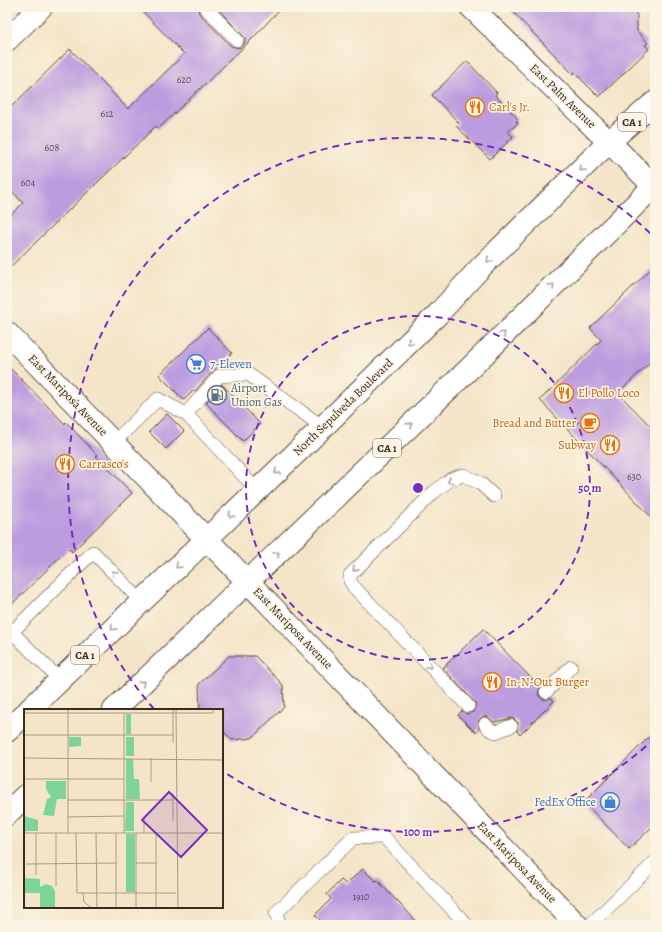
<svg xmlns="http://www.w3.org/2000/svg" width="662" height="932" viewBox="0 0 662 932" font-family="Alegreya,serif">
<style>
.building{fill:#bc9cdf}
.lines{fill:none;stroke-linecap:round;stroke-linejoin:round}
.service-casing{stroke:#574638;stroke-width:14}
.minor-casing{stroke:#574638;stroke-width:24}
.tertiary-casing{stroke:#574638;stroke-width:24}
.trunk-casing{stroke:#574638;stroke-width:24}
.service{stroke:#fff;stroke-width:13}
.minor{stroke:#fff;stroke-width:22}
.tertiary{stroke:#fff;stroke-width:22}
.trunk{stroke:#fff;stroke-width:22}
.oneway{stroke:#a79f9a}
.ring{fill:none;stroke:#7b2cbf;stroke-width:2;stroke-dasharray:7 5}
.labels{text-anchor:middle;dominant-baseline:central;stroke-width:3.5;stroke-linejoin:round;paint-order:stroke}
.number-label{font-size:10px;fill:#5b464e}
.shield{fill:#fcf5e5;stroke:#75675a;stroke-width:1}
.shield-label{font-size:11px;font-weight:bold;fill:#3b2a1e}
.street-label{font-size:12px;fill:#3b2a1e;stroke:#fcf5e5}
.food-label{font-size:12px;fill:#c56008;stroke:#fcf5e5;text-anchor:start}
.shop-label{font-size:12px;fill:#366cbe;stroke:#fcf5e5;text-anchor:start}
.service-label{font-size:12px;fill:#4e5e75;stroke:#fcf5e5;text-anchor:start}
.inset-road{fill:none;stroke:#aa9a84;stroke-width:1}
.view{fill:#7b2cbf;fill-opacity:0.15;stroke:#7b2cbf;stroke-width:2}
.inset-edge{fill:none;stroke:#3b2a1e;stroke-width:2}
.centre{fill:#7b2cbf;stroke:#fcf5e5;stroke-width:2}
.ring-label{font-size:12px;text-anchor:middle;font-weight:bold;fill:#7b2cbf;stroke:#fcf5e5;stroke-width:3.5;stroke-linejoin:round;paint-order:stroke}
</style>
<rect width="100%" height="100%" fill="#fcf5e5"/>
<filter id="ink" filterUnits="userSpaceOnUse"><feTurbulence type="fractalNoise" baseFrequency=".025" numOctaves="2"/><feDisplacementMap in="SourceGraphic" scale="8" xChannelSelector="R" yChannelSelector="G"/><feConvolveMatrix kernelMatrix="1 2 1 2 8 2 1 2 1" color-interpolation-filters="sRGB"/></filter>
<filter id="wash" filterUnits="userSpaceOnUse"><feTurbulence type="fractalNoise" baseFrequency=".012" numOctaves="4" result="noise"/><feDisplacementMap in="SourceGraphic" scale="16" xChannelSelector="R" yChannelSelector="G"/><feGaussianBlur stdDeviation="0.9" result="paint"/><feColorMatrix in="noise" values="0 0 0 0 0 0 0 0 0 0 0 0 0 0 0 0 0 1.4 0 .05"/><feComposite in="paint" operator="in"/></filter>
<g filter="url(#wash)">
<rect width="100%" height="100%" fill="#f4e5c8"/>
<g id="blocks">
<path class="building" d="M138,7H197L199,13L231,46L239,48L245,43V38L216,7H282L253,38L158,129L156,126L7,270V219L23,203L7,186V111L70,49L128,109L184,54Z
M508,7H630L637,15V31L648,43L645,45L649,49L599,97L574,72L573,74Z
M467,61L497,93L495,95L518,119L516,121L518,123L508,132L513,137L490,159L456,126L459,123L432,95Z
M655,265V358L618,393L655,431V521L540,400L601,340L590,328Z
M208,328L232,353L213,371L195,391L194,390L184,400L159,375Z
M7,365L65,424L66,422L97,455L96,456L132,493L72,552L69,548L7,609Z
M222,384L260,424L243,441L206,403Z
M167,414L184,431L166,449L149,432Z
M483,629L540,687L538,694L540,697L544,700L551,698L554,701L520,735L517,731L518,723L513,718L494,722L488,717L483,716L478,721L479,729L476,733L458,715L462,711L466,714L473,712L476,704L443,668Z
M229,656H255L283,685L284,707L252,738L232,740L222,730V710H200L199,684Z
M655,731V824L629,849L584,802Z
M363,869L375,881L377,880L420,925H325L315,915L331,899L327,894L341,880L346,884Z"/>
</g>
</g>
<g filter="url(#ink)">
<use href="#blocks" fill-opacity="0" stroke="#574638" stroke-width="1"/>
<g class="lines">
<defs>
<path id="service" d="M205,7L237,40
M114,442L158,399L186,414
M257,490L186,414L219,376L248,374L323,427
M7,627L60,680
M12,632L93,552L141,601
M546,692L571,667
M468,706L353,586L350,581V575L434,492L451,479L463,475L480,483L494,496
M485,724L489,729L496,732L511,726
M280,925L276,913L353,838L384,837L467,925
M590,925L655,862"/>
<path id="minor" d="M471,7L654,186
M7,40L41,7"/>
<path id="tertiary" d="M7,333L279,614L577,925"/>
<path id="trunk" d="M29,710L323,427L438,314L481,267L610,141L655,102
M114,710L466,372L655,185
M7,731L25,714
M7,814L25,796"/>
</defs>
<use href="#service" class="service-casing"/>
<use href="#minor" class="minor-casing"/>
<use href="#tertiary" class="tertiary-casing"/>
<use href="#trunk" class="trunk-casing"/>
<use href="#service" class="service"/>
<use href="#minor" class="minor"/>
<use href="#tertiary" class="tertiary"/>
<use href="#trunk" class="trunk"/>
</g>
<defs><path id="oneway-chevron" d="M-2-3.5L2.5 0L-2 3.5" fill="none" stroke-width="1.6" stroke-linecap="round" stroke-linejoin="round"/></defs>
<g class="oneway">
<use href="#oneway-chevron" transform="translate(582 169) rotate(136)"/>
<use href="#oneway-chevron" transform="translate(489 260) rotate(136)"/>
<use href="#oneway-chevron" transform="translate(552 286) rotate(-45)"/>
<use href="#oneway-chevron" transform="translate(503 334) rotate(-45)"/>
<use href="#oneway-chevron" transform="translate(410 342) rotate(135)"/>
<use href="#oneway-chevron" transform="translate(410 425) rotate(-44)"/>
<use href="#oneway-chevron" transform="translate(277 472) rotate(136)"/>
<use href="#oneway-chevron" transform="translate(450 481) rotate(150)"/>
<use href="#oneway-chevron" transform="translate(231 515) rotate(137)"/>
<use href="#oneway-chevron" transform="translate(277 554) rotate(-44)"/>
<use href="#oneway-chevron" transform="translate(178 566) rotate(136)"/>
<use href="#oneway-chevron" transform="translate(355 569) rotate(132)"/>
<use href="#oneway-chevron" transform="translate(114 573) rotate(-135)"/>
<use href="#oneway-chevron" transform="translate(113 628) rotate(136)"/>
<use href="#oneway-chevron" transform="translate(429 666) rotate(46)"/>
<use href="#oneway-chevron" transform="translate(142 683) rotate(-44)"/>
</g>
</g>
<g class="ring">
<circle cx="418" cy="488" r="172"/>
<path d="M655 738A344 344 0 0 1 223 771M154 709A344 344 0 0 1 655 238"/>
</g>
<defs>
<symbol id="restaurant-ring" viewBox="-11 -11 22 22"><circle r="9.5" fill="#fcf5e5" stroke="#e8710a" stroke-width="1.5"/><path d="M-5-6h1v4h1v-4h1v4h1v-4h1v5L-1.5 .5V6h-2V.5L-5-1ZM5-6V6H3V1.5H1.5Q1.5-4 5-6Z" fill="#e8710a"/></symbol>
<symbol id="supermarket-ring" viewBox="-11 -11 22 22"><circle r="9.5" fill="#fcf5e5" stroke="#3f7fe0" stroke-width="1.5"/><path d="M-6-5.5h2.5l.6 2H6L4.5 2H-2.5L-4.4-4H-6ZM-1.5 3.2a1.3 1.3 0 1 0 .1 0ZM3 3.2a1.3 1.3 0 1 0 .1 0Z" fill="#3f7fe0"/></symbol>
<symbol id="fuel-ring" viewBox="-11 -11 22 22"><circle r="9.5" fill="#fcf5e5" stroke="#5c6f8a" stroke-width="1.5"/><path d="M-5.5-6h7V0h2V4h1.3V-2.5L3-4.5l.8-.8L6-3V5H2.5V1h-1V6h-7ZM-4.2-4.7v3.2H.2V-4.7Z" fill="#5c6f8a"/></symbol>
<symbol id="cafe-ring" viewBox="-11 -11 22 22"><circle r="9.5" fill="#fcf5e5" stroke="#e8710a" stroke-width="1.5"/><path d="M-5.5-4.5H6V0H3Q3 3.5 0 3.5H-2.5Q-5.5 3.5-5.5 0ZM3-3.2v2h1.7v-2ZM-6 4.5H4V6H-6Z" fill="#e8710a"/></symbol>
<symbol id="shop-ring" viewBox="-11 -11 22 22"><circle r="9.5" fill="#fcf5e5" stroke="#3f7fe0" stroke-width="1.5"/><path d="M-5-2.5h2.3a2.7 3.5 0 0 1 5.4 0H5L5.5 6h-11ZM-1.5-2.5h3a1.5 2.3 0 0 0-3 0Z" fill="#3f7fe0"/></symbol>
</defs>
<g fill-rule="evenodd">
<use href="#restaurant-ring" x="464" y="96" width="22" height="22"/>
<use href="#supermarket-ring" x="185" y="353" width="22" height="22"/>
<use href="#restaurant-ring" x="553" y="382" width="22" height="22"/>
<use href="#fuel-ring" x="206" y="384" width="22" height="22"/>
<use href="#cafe-ring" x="579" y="412" width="22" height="22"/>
<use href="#restaurant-ring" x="599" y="434" width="22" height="22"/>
<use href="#restaurant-ring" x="54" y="453" width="22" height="22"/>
<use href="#restaurant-ring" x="481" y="671" width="22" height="22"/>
<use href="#shop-ring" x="599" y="791" width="22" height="22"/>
</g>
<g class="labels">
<g class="number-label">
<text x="184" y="79">620</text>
<text x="107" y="113">612</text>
<text x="52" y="147">608</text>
<text x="28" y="182">604</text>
<text x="634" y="476">630</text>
<text x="361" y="896">1910</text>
</g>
<g class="shield">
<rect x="618" y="113" width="28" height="18" rx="3"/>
<rect x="373" y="439" width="28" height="18" rx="3"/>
<rect x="71" y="646" width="28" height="18" rx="3"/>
</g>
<g class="shield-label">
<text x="632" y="122">CA 1</text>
<text x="387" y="448">CA 1</text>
<text x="85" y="655">CA 1</text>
</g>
<g class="street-label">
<text transform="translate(563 96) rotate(44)">East Palm Avenue</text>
<text transform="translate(68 395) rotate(46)">East Mariposa Avenue</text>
<text transform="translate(343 407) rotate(-44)">North Sepulveda Boulevard</text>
<text transform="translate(293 628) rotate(46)">East Mariposa Avenue</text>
<text transform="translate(517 862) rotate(46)">East Mariposa Avenue</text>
</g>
<g class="food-label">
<text x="489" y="107">Carl's Jr.</text>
<text x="578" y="393">El Pollo Loco</text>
<text x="576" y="423" text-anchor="end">Bread and Butter</text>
<text x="596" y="445" text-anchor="end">Subway</text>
<text x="79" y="464">Carrasco's</text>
<text x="506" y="682">In-N-Out Burger</text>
</g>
<g class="shop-label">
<text x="210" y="364">7-Eleven</text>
<text x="596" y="802" text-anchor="end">FedEx Office</text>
</g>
<g class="service-label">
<text x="231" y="388">Airport<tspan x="231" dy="14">Union Gas</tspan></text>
</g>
</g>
<g transform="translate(24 709)">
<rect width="199" height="199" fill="#f4e5c8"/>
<path d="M102,5H107V25H102ZM45,28H57V37L45,38ZM102,28H110V47H102ZM102,50H109L110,70H115L116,90H102ZM22,72H42V90H33L30,107L19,106L23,90L27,88L22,80ZM102,93H110V122H101ZM0,107L14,111V122H0ZM102,125H111V183H102ZM0,169L16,170V178L22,175L28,177L31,182V199H16V184H0Z" fill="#7cd499"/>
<path class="inset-road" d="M149,0V34M152,0L154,199M0,4H189V0M100,4V124M0,26H149M0,49L199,51M0,70H100M127,73V49M149,84V112M43,91H149M44,108L100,107M120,109V124M0,124H199M44,124V0M52,124L53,184H152M72,124L73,199M112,124V199M132,124V199M112,154H132M2,155L92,154M12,166V124M32,177V124M59,184L60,193L68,199M92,199V124"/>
<path class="view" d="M145,83L183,121L157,148L118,111Z"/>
<rect width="199" height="199" class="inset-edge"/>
</g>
<circle cx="418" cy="488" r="6" class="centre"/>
<g class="ring-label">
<text x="590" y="492">50 m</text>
<text x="418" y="836">100 m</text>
</g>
<rect width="662" height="932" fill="none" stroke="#fcf5e5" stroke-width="24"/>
</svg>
